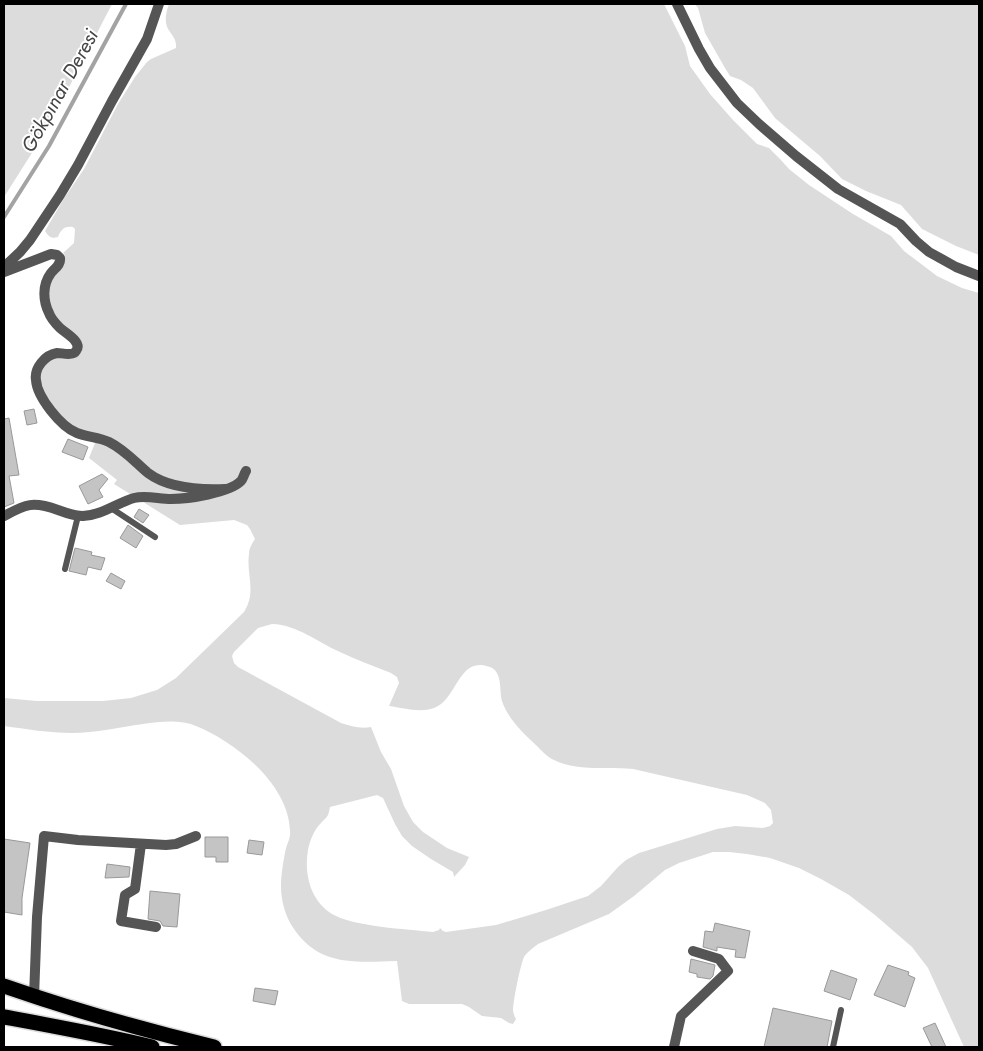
<svg xmlns="http://www.w3.org/2000/svg" width="983" height="1051" viewBox="0 0 983 1051" font-family="Jost,sans-serif">
<style>
.green{fill:#dcdcdc;fill-rule:evenodd}
.lines{fill:none;stroke-linecap:round;stroke-linejoin:round}
.stream{stroke:#a3a3a3;stroke-width:4}
.building{fill:#c4c4c4;stroke:#999}
.highway-casing{stroke:#dbdbdb;stroke-width:18}
.lane{stroke:#555;stroke-width:6}
.street{stroke:#555;stroke-width:10}
.highway{stroke:#000;stroke-width:15}
.labels{text-anchor:middle;dominant-baseline:central;stroke-width:4;stroke-linejoin:round;paint-order:stroke}
.water-label{font-size:20px;font-style:italic;fill:#444;stroke:#fff}
</style>
<rect width="100%" height="100%" fill="#fff"/>
<path class="green" d="M4,4H112L49,126L4,197Z
M169,4H664L685,46L690,66L710,94L733,120L757,144L769,148L780,159L789,169L809,185L853,214L891,236L904,251L937,276L962,288L979,293V1047H964L928,968L912,947L875,915L849,895L821,879L799,868L770,858L747,854L729,852H713L679,863L665,870L634,896L609,914L538,944C533,948 527,952 524,957C520,966 513,1002 513,1011C514,1014 514,1016 516,1019L513,1024L509,1023L501,1018L482,1016L469,1007L462,1004H409L402,1001L397,961C354,962 318,967 292,926C285,915 281,900 281,886C281,876 283,863 285,853C286,845 291,839 290,831C289,784 235,742 196,726C179,719 160,722 143,724C120,727 95,733 72,733C49,733 26,729 4,726V698L37,701H103L131,698L157,690L176,678L244,612C257,591 246,575 249,554C249,548 252,544 255,539L250,529L247,525L234,520L180,525L114,484L117,480L89,458L97,438L78,434L39,390L41,363L76,350L61,329L44,297L60,264L65,255L63,253L74,243L75,229L73,227C65,226 61,229 58,237C51,239 49,237 45,231L63,200L84,169L118,104L135,77L147,62L151,59L176,48C177,40 172,35 168,29C164,21 166,12 169,4ZM272,624C298,625 317,642 340,652C357,660 374,666 391,673L397,677L399,683L389,706C403,708 420,713 434,708C458,699 458,655 490,667C503,672 499,690 502,701C508,719 523,733 537,746C542,751 547,757 554,760C578,772 608,766 633,769L747,795L765,803L771,810L773,823L770,826L763,828L735,826L717,829L639,853L626,860L618,867L601,886L588,896L546,910L496,925L446,932L443,931L440,928L439,930L433,932C406,929 355,927 332,914C310,900 304,874 308,850C310,840 314,830 321,823C328,816 328,817 330,807L377,795L383,798L395,824L402,836L412,846L431,859L453,872L454,877L465,865L469,857L447,848L423,832L413,822L404,806L391,769L381,752L371,727C360,729 351,726 341,723L238,667L234,663L232,656L234,652L258,628Z
M695,4H979V255L956,246L922,229L901,205L866,191L842,179L820,156L775,118L753,88L741,80L730,76L725,68L705,33L698,8Z"/>
<g class="lines">
<path class="stream" d="M4,217L49,146L126,4"/>
</g>
<path class="building" d="M34,409L37,423L27,425L24,411Z
M9,418L19,475L9,476L14,503L4,507V419Z
M68,439L88,447L83,460L62,452Z
M102,474L108,479L99,490L103,497L88,504L79,486Z
M139,509L149,515L143,523L134,517Z
M128,525L143,536L136,548L120,538Z
M75,548L92,552L91,555L105,558L101,570L88,567L86,575L69,571Z
M111,573L125,581L121,589L106,581Z
M205,837H228V862H216V857H205Z
M4,839L30,843L22,898V915L4,912Z
M249,840L264,842L262,855L247,853Z
M107,864L130,867L129,877L105,878Z
M150,891L180,894L177,927L163,926L160,921L148,919Z
M715,923L750,931L745,958L735,957L736,950L717,947V951L703,947L705,931L713,932Z
M691,959L715,965L713,976L710,979L697,977V974L689,972Z
M888,965L909,972L908,975L915,978L905,1007L874,995Z
M831,970L857,979L850,1000L824,991Z
M255,988L278,991L275,1005L253,1001Z
M773,1008L832,1021L827,1047H764Z
M935,1023L946,1047H932L923,1028Z"/>
<g class="lines">
<defs>
<path id="highway" d="M4,986C73,1010 144,1030 214,1047
M4,1017C53,1026 103,1035 152,1047"/>
</defs>
<use href="#highway" class="highway-casing"/>
<path class="lane" d="M111,508L155,537
M65,569L78,516
M833,1047L841,1010"/>
<path class="street" d="M677,4L699,49L710,68L737,103L759,124L796,156L838,189L900,224L916,241L929,252L956,267L979,276
M4,267L20,252L30,240L60,195L78,165L112,101L147,39L159,4
M4,272L51,254L57,255L60,258C61,265 55,268 51,273C42,285 43,301 49,313C51,319 56,324 60,328C65,333 83,342 76,351C73,356 62,353 57,353C45,355 34,368 36,380C37,397 61,427 77,433C87,437 99,437 109,442C125,450 135,462 148,473C168,488 201,490 225,489
M4,516C26,504 33,501 58,510C66,513 75,516 83,516C102,515 117,503 134,498C146,495 159,499 171,499C188,499 229,493 241,481C243,479 244,474 246,471
M141,844L135,889L125,895L121,921L156,927
M34,997L37,917L44,836L78,840L166,845L176,844L196,836
M674,1047L681,1016L728,971L719,959L693,951"/>
<use href="#highway" class="highway"/>
</g>
<g class="labels">
<g class="water-label">
<text transform="translate(60 91) rotate(-61)">Gökpınar Deresi</text>
</g>
</g>
<rect width="983" height="1051" fill="none" stroke="#000000" stroke-width="10"/>
</svg>
